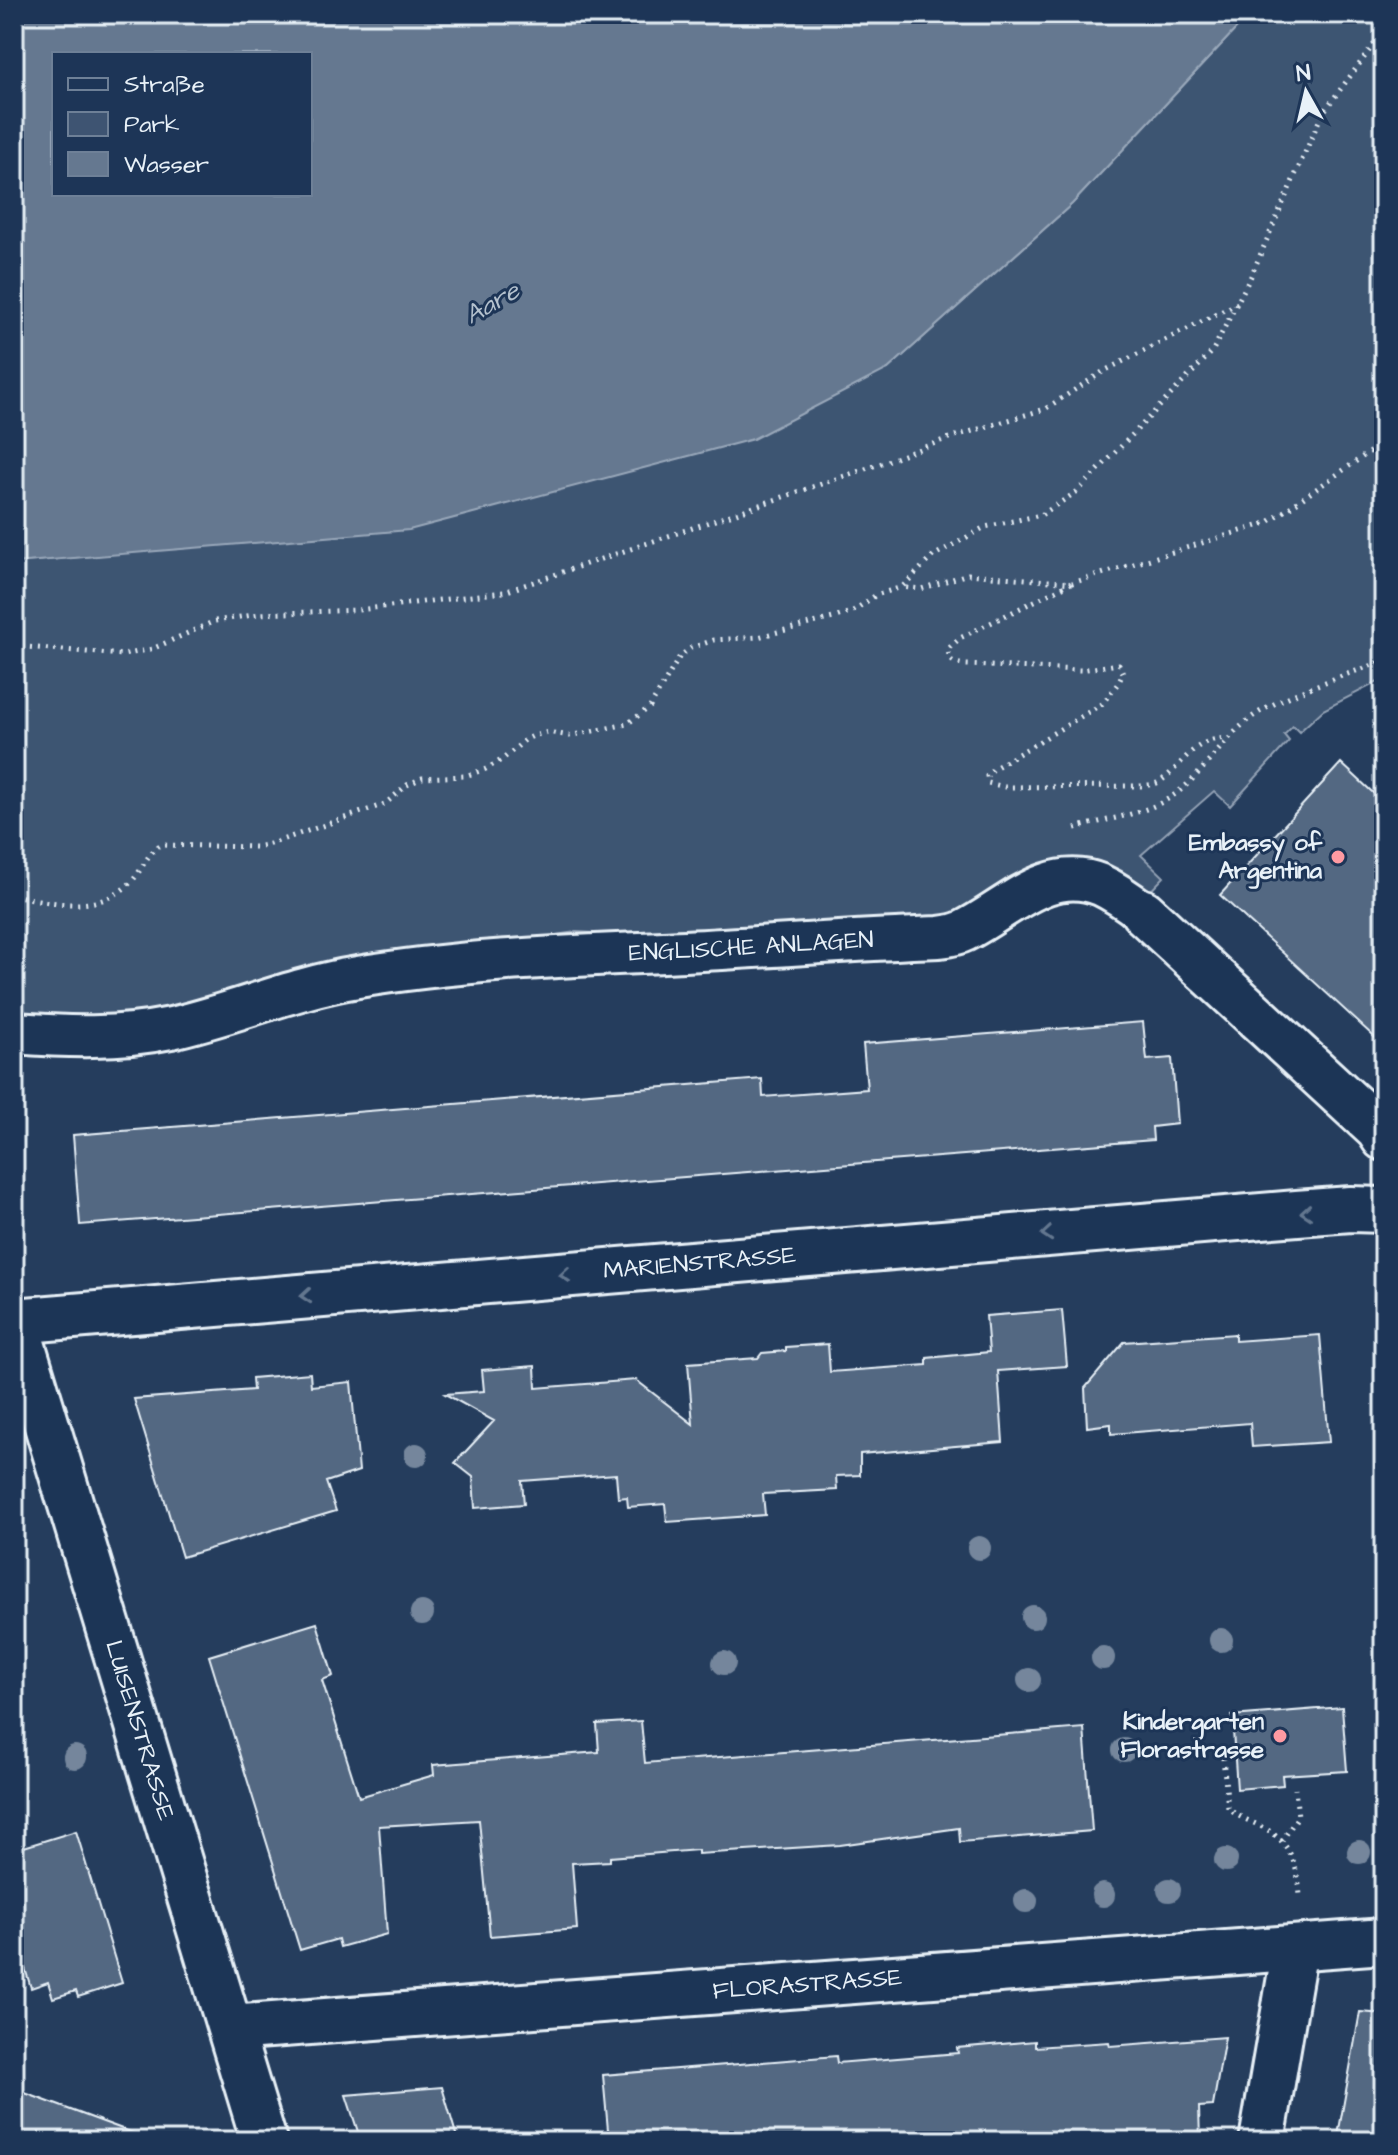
<svg xmlns="http://www.w3.org/2000/svg" width="1398" height="2155" viewBox="0 0 1398 2155" font-family="'Architects Daughter',sans-serif">
<style>
.green{fill:#3e5472;stroke:#93a2b5;stroke-width:2}
.water{fill:#657890;stroke:#99a8ba;stroke-width:2;fill-rule:evenodd}
.building{fill:#536782;stroke:#e8f1f8;stroke-width:2}
.lines{fill:none;stroke-linecap:round;stroke-linejoin:round}
.pedestrian-casing{stroke:#e8f1f8;stroke-width:46}
.minor-casing{stroke:#e8f1f8;stroke-width:50}
.tertiary-casing{stroke:#e8f1f8;stroke-width:50}
.path{stroke:#e8f1f8;stroke-width:5;stroke-dasharray:2 6;stroke-linecap:butt}
.pedestrian{stroke:#1d3557;stroke-width:40}
.minor{stroke:#1d3557;stroke-width:44}
.tertiary{stroke:#1d3557;stroke-width:44}
.tree{fill:#74869c}
.oneway{stroke:#64778f}
.poi-dot{fill:#ff9aa2;stroke:#1d3557;stroke-width:3}
.labels{text-anchor:middle;dominant-baseline:central;stroke-width:6;stroke-linejoin:round;paint-order:stroke}
.poi-label{font-size:24px;font-weight:bold;fill:#e8f1f8;stroke:#1d3557;text-anchor:end}
.street-label{font-size:24px;fill:#e8f1f8;stroke:#1d3557}
.water-label{font-size:26px;font-style:italic;fill:#b4c1ce;stroke:#1d3557}
</style>
<rect width="100%" height="100%" fill="#253d5d"/>
<filter id="ink" filterUnits="userSpaceOnUse"><feTurbulence type="fractalNoise" baseFrequency=".0125" numOctaves="2"/><feDisplacementMap in="SourceGraphic" scale="16" xChannelSelector="R" yChannelSelector="G"/><feConvolveMatrix kernelMatrix="1 2 1 2 8 2 1 2 1" color-interpolation-filters="sRGB"/></filter>
<g filter="url(#ink)">
<path class="green" d="M1250,14H1384V679L1323,710L1299,732L1293,726L1284,735L1289,741L1230,806L1214,791L1141,855L1164,877L1139,903L1100,880L956,932L756,942L576,932L308,971L169,1019L14,1020V563L124,553L888,369L1072,204Z"/>
<path class="water" d="M14,14H1250L1072,204L888,369L753,439L409,530L14,563ZM54,54H310V194H54Z"/>
<path class="building" d="M1341,763L1384,803V1046L1220,895Z
M1143,1022L1147,1060L1172,1058L1177,1124L1152,1127L1153,1140L80,1225L73,1135L762,1079L763,1097L867,1089L863,1044Z
M1062,1310L1067,1366L998,1371L1003,1442L860,1454V1475L836,1476L837,1490L763,1494L765,1515L667,1522L665,1504L628,1507L627,1497L618,1498L616,1474L522,1481L524,1504L475,1508L473,1477L455,1463L494,1421L445,1394L484,1391L482,1370L535,1366L536,1388L636,1380L693,1424L688,1363L758,1358L762,1353L786,1351V1347L828,1344L830,1372L927,1365V1358L989,1352L986,1316Z
M1235,1334V1341L1320,1335L1329,1442L1252,1447L1250,1423L1111,1434V1424L1087,1427L1085,1388L1124,1342Z
M310,1373L311,1386L351,1382L359,1471L326,1482L336,1511L182,1557L134,1399L253,1390L252,1378Z
M317,1623L333,1676L322,1680L359,1797L434,1775L433,1765L599,1752L597,1724L641,1721L645,1763L1084,1728L1092,1831L960,1842L959,1828L840,1845L698,1854V1850L610,1857V1861L572,1863L577,1929L490,1936L479,1820L379,1826L387,1934L340,1947L338,1939L300,1950L209,1656Z
M1342,1707L1347,1771L1282,1775L1283,1785L1237,1789L1232,1716Z
M76,1831L122,1983L78,1997L76,1991L53,1998L48,1982L31,1988L14,1932V1850Z
M1360,2012L1384,2014V2141H1337Z
M1225,2037L1213,2106L1199,2107L1200,2141H1155V2135L1065,2141H609L603,2075L836,2056L837,2063L958,2053L957,2048L1035,2041V2047L1109,2042L1110,2046Z
M442,2087L458,2141H361L346,2095Z
M14,2089L141,2136L140,2141H14Z"/>
<g class="lines">
<defs>
<g id="pedestrian">
<path id="s1" d="M14,1033C67,1037 118,1039 171,1028C234,1014 294,987 358,977C466,959 576,956 685,951C770,947 854,940 939,937C947,936 956,935 964,931C1007,910 1048,863 1101,885C1116,892 1130,902 1143,912"/>
</g>
<g id="minor">
<path d="M1143,912L1378,1129L1384,1138"/>
<path id="s2" d="M14,1317L264,2141"/>
<path id="s3" d="M231,2028L1384,1941"/>
<path d="M1262,2141L1295,1948"/>
</g>
<g id="tertiary">
<path id="s4" d="M14,1321L1297,1213L1351,1209L1384,1210"/>
</g>
</defs>
<use href="#pedestrian" class="pedestrian-casing"/>
<use href="#minor" class="minor-casing"/>
<use href="#tertiary" class="tertiary-casing"/>
<path class="path" d="M1384,31L1322,114L1251,276L1212,352L1078,491L1041,515L985,527L933,556L902,587L921,589L968,574L1072,583L1267,523L1384,442
M1071,583L960,638L948,649C949,662 954,663 966,665L1081,670L1119,664L1123,673L1119,682L1102,704L993,769L987,776L988,783L1005,787L1140,786C1146,785 1154,785 1159,782C1186,764 1190,739 1228,738
M14,646L123,655L152,649L215,621L259,614L358,610L504,592L874,466L946,439L1045,409L1104,371L1238,303
M1075,828C1107,819 1147,814 1174,795C1208,771 1227,730 1263,710C1301,688 1344,676 1384,661
M14,895C55,904 101,915 133,880C143,868 147,854 160,845L256,847L270,844L385,804L407,785L422,778L465,776L486,769L503,759L525,740L533,736L548,732L569,736L627,724L650,707L680,656L691,648L714,640L758,637L833,618L853,611L876,595L902,587
M1223,1758L1228,1808C1237,1817 1251,1821 1262,1827C1291,1841 1298,1867 1300,1896
M1282,1841L1298,1816L1295,1789"/>
<use href="#pedestrian" class="pedestrian"/>
<use href="#minor" class="minor"/>
<use href="#tertiary" class="tertiary"/>
</g>
<g class="tree">
<circle cx="416" cy="1455" r="12"/>
<circle cx="979" cy="1548" r="12"/>
<circle cx="422" cy="1613" r="12"/>
<circle cx="1033" cy="1617" r="12"/>
<circle cx="1221" cy="1640" r="12"/>
<circle cx="1103" cy="1658" r="12"/>
<circle cx="724" cy="1663" r="12"/>
<circle cx="1029" cy="1680" r="12"/>
<circle cx="1124" cy="1750" r="12"/>
<circle cx="75" cy="1757" r="12"/>
<circle cx="1359" cy="1852" r="12"/>
<circle cx="1226" cy="1860" r="12"/>
<circle cx="1169" cy="1890" r="12"/>
<circle cx="1103" cy="1895" r="12"/>
<circle cx="1026" cy="1901" r="12"/>
</g>
<defs><path id="oneway-chevron" d="M-2-3.5L2.5 0L-2 3.5" fill="none" stroke-width="1.6" stroke-linecap="round" stroke-linejoin="round" transform="scale(2)"/></defs>
<g class="oneway">
<use href="#oneway-chevron" transform="translate(1306 1212) rotate(176)"/>
<use href="#oneway-chevron" transform="translate(1047 1234) rotate(175)"/>
<use href="#oneway-chevron" transform="translate(565 1275) rotate(175)"/>
<use href="#oneway-chevron" transform="translate(306 1296) rotate(175)"/>
</g>
</g>
<g class="poi-dot">
<circle cx="1338" cy="857" r="8"/>
<circle cx="1280" cy="1736" r="8"/>
</g>
<g class="labels">
<g class="poi-label">
<text x="1322" y="843">Embassy of<tspan x="1322" dy="28">Argentina</tspan></text>
<text x="1264" y="1722">Kindergarten<tspan x="1264" dy="28">Florastrasse</tspan></text>
</g>
<g class="street-label">
<text stroke="none"><textPath href="#s1" startOffset="746">ENGLISCHE ANLAGEN</textPath></text>
<text stroke="none"><textPath href="#s4" startOffset="688">MARIENSTRASSE</textPath></text>
<text stroke="none"><textPath href="#s2" startOffset="432">LUISENSTRASSE</textPath></text>
<text stroke="none"><textPath href="#s3" startOffset="578">FLORASTRASSE</textPath></text>
</g>
<g class="water-label">
<text transform="translate(492 303) rotate(-30)">Aare</text>
</g>
</g>
<rect width="1398" height="2155" fill="none" stroke="#1d3557" stroke-width="48"/>
<rect x="24" y="24" width="1350" height="2107" fill="none" stroke="#e8f1f8" stroke-width="3" filter="url(#ink)"/>
<rect x="52" y="52" width="260" height="144" fill="#1d3557" stroke="#6e8097" stroke-width="2"/>
<rect x="68" y="78" width="40" height="12" fill="#1d3557" stroke="#6e8097" stroke-width="2"/>
<text x="124" y="92" font-size="24" fill="#e8f1f8">Straße</text>
<rect x="68" y="112" width="40" height="24" fill="#3e5472" stroke="#6e8097" stroke-width="2"/>
<text x="124" y="132" font-size="24" fill="#e8f1f8">Park</text>
<rect x="68" y="152" width="40" height="24" fill="#657890" stroke="#6e8097" stroke-width="2"/>
<text x="124" y="172" font-size="24" fill="#e8f1f8">Wasser</text>
<g transform="translate(1306 92) rotate(352)" stroke="#1d3557" stroke-width="6" paint-order="stroke">
<path d="M0-6L14 30L0 20L-14 30Z" fill="#e8f1f8"/>
<text y="-12" font-size="22" font-weight="bold" text-anchor="middle" fill="#e8f1f8">N</text>
</g>
</svg>
